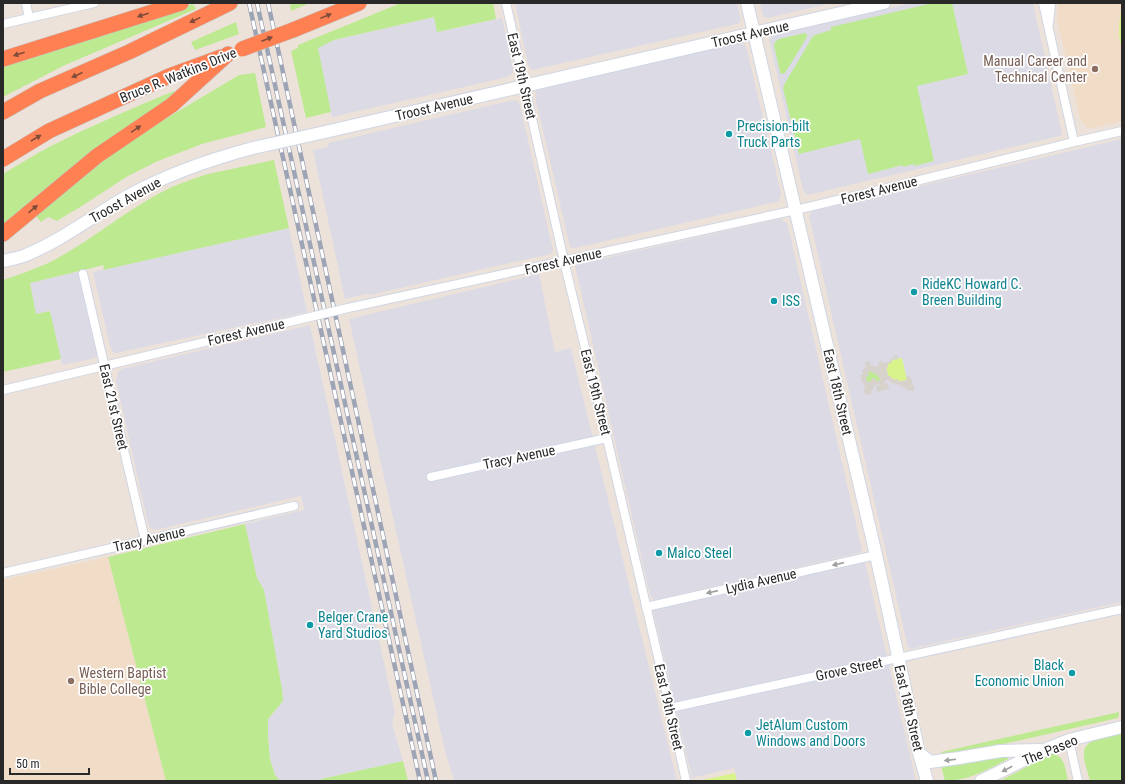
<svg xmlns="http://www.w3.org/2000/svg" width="1125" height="784" viewBox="0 0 1125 784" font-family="'Roboto Condensed',sans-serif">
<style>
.industrial{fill:#dcdbe5}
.education{fill:#f1dcc7}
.green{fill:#bdea90}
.pitch{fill:#d8f38a}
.plaza{fill:#d8d2cd;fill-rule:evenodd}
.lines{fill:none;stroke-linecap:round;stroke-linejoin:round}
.street-casing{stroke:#cfd6e4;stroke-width:10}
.secondary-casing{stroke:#cfd6e4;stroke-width:14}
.highway-casing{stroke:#c3c3c3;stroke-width:16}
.street{stroke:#fff;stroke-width:8}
.secondary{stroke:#fff;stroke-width:12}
.highway{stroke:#ff8153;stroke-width:15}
.rail-casing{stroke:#9ca4b6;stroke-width:4.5}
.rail{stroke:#fff;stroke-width:3;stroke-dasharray:9;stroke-linecap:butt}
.street-bridge-casing{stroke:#cfd6e4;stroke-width:10;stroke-linecap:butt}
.secondary-bridge-casing{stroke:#cfd6e4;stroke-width:14;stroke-linecap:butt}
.highway-bridge-casing{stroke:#c3c3c3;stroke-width:16;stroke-linecap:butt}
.street-bridge{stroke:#fff;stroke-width:8}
.secondary-bridge{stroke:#fff;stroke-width:12}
.highway-bridge{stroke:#ff8153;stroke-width:15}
.oneway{fill:#7f4c3a}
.oneway2{fill:#9f9f9f}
.education-dot{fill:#8d6e63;stroke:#fff;stroke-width:1.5}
.culture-dot{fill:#0f9aa8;stroke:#fff;stroke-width:1.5}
.labels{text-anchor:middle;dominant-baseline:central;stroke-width:3.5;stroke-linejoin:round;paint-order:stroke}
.street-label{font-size:14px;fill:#292929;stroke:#fff}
.education-label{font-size:14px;fill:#785e54;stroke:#fff;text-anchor:end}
.culture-label{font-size:14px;fill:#0d838f;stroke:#fff;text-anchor:start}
</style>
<rect width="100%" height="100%" fill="#ede2da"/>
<path class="industrial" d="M515,3H737L741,21L739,23L737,24L532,70L528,65Z
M760,3H832L767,18L763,16Z
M911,3H1033L1062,134L1060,136L807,195L803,190L769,39L773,35Z
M434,17L438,32L502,18L513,69V73L508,77L332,117L317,48L334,40Z
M740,43L745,45L747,50L781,193L780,198L779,201L776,202L575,248L570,247L535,96L536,91L539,89Z
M513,100L518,101L520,105L553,250L550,254L370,295L366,294L345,299L313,150L328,147V143Z
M1122,139V602L910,649L908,648L809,216L811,213L813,211Z
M780,219L782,220L787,223L788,226L862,550V551L858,553L655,600L653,599L650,595L575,266L579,264Z
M289,228L307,312L116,353H114L112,350L110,346L93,272Z
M80,271L98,355L97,356L92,359L62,365L50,312L36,314L30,283Z
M539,274L555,352L571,348L677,781H454L445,751L383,473L349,319Z
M310,325L395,713L392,723L403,761L321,779V781H280L275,775L270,759L268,736V719L283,701L282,689L264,590L257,578L245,524L304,510L301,496L155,530L151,529L148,523L116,381L118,372L121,369Z
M864,561L866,566L916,781H737L734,768L692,778L653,610L654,608Z"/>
<path class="education" d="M1058,3H1122V121L1093,128L1086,127L1082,122L1080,118L1057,19Z
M108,557L166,781H3V580Z"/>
<path class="green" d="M290,3H310L291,11Z
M401,3H493L496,19L437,32L434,17L334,40L318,48L331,112L306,118L291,51L298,48V45Z
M933,3H952L968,74L917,86L934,161L915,166L914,164L903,167V165L868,174L860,139L799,154L783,88L785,83L813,36L818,34L831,30V27Z
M193,4L196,9L63,66L3,97V65Z
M236,22L239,34L195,50L191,42Z
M805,33L807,35V37L785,73L781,74L780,72L774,46L775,42L779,39Z
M255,73L266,127L202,144L158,161L128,176L74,211H73L57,221L48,217L41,222L36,216L97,166L115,152L157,124L239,75Z
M174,91L176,95L3,225V174C19,164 34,155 51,146C91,126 132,108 174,91Z
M274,160L289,228L103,270L104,265L30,283L36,314L50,311L61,359L3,372V280C18,275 32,270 46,264C86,245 120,214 160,193C175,185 191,179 208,174Z
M872,371C876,373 880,376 881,380L877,382L874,378L872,381L867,382L865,377L868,372Z
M245,524L257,578L264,590L282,689L283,701L268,719V736L270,759L275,775L280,781H166L108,557Z
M1119,712V715L1118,718L946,757H943L941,752Z
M1122,733V781H1090C1088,772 1083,761 1084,752C1085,738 1111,736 1122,733Z
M1053,754C1066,757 1065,770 1068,781H1000L1047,756Z
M1007,755L1008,759C989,769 968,781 945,781L941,766Z
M403,761L408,781H321V779Z"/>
<path class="pitch" d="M1122,8V48C1117,35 1119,21 1122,8Z
M902,358L907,380C899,382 895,381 888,377C885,361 888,361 902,358Z
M735,773L737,781H703V780Z"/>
<path class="plaza" d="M894,355H897L898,359L892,360V362L888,364V367H886L888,376H891V379L893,378L894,380L898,379L899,382L907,380L906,377L910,376L915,390L909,391L908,390L906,391V388H903V386L900,387V384L895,385L894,383L892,384L891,381L889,382L888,379L885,381V384L888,383L889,389L877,392L876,386L880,385L879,384L873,386L874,389L871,390L872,394L865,395L864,389H865L864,383H862L860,375H863L862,370H864V368L866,367L865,362L870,361V365H873L874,367L879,366L878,362L882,361L883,363L890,361V359L895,358ZM871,371L872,373H875V375L878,374L879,379L881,378V380L877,381L876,379L875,380L874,378L871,379L872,381L867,382L866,377L869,376L868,372Z"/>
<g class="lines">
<defs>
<path id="street" d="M26,3L29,18
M506,3L564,261L607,438L670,708L686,781
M1043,3L1074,142
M1049,23L1051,3
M3,24L94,3
M83,274L145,540
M348,308L796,210L867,193L1074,142L1122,131
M3,390L306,318
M431,477L607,438
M3,573L294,506
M646,607L876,555
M670,708L1122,609
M1069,740L1078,781"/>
<path id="secondary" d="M747,3L876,555L919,753L927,781
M325,132L884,3
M3,261C11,259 19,258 26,255C62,240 93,216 126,197C167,174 208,160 253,148
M919,753L930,762L959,758L1000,751L1040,750
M981,781L1044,750L1069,740L1122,727"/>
<path id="highway" d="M293,30L359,3
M3,59L181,3
M3,112L40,91L129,52L230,3
M3,159L49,131L169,76L221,57
M3,234L97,156L172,105L228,54"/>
</defs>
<use href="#street" class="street-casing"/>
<use href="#secondary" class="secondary-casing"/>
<use href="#highway" class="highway-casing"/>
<use href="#street" class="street"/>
<use href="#secondary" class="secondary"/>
<use href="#highway" class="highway"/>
<defs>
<path id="rail" d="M249,3L420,781
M257,3L428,781
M268,3L436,781"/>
</defs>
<use href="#rail" class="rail-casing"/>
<use href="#rail" class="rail"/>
<defs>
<path id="street-bridge" d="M306,318L348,308"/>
<path id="secondary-bridge" d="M253,148L325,132"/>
<path id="highway-bridge" d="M242,49L293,30"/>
</defs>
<use href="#street-bridge" class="street-bridge-casing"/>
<use href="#secondary-bridge" class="secondary-bridge-casing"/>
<use href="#highway-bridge" class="highway-bridge-casing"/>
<use href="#street-bridge" class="street-bridge"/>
<use href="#secondary-bridge" class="secondary-bridge"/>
<use href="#highway-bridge" class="highway-bridge"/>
</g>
<defs><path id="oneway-solid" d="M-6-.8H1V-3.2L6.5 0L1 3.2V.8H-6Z"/></defs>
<g class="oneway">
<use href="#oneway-solid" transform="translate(143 15) rotate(163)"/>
<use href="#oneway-solid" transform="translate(326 16) rotate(-22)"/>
<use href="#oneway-solid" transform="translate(195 20) rotate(154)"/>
<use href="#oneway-solid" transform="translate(267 39) rotate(-21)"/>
<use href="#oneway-solid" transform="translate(19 54) rotate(162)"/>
<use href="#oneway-solid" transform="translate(77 75) rotate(156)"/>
<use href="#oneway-solid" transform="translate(136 129) rotate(-34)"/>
<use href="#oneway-solid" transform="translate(36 138) rotate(-31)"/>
<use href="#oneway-solid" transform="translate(33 209) rotate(-40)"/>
</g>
<g class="oneway2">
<use href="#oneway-solid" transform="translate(838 564) rotate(167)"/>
<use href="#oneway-solid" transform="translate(712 592) rotate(167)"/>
<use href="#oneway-solid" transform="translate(950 760) rotate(173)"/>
<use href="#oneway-solid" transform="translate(1007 769) rotate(152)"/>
</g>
<g class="education-dot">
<circle cx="1095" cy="69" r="4"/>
<circle cx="71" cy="681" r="4"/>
</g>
<g class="culture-dot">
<circle cx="729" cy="134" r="4"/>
<circle cx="914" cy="292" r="4"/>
<circle cx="774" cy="301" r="4"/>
<circle cx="659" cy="553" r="4"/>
<circle cx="310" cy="625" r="4"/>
<circle cx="1072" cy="673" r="4"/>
<circle cx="748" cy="733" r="4"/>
</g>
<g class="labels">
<g class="street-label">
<text transform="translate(750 34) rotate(-13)">Troost Avenue</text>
<text transform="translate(178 75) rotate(-22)">Bruce R. Watkins Drive</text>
<text transform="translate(522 76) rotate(77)">East 19th Street</text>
<text transform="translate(434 107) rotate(-13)">Troost Avenue</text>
<text transform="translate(879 190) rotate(-14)">Forest Avenue</text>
<text transform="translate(125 200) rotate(-29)">Troost Avenue</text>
<text transform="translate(563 261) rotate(-13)">Forest Avenue</text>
<text transform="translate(246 332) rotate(-13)">Forest Avenue</text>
<text transform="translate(596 392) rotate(76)">East 19th Street</text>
<text transform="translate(838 392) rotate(77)">East 18th Street</text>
<text transform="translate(114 407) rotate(77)">East 21st Street</text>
<text transform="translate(519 457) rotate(-12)">Tracy Avenue</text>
<text transform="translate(149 539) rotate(-13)">Tracy Avenue</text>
<text transform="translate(761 581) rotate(-13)">Lydia Avenue</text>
<text transform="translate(849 669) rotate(-12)">Grove Street</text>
<text transform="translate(669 707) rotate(77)">East 19th Street</text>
<text transform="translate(909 708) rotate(77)">East 18th Street</text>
<text transform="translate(1050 750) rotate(-22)">The Paseo</text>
</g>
<g class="education-label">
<text x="1087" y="61">Manual Career and<tspan x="1087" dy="16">Technical Center</tspan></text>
<text x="79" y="673" text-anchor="start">Western Baptist<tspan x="79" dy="16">Bible College</tspan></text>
</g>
<g class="culture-label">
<text x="737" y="126">Precision-bilt<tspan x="737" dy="16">Truck Parts</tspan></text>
<text x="922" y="284">RideKC Howard C.<tspan x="922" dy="16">Breen Building</tspan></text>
<text x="782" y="301">ISS</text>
<text x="667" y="553">Malco Steel</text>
<text x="318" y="617">Belger Crane<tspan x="318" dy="16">Yard Studios</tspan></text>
<text x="1064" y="665" text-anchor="end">Black<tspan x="1064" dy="16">Economic Union</tspan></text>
<text x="756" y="725">JetAlum Custom<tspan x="756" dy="16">Windows and Doors</tspan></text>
</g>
</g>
<rect width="1125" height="784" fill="none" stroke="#292929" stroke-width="8"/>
<path d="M10 768v6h79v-6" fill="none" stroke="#292929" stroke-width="2"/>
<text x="16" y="768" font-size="12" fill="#292929" stroke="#ffffff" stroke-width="3" paint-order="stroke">50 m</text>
</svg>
